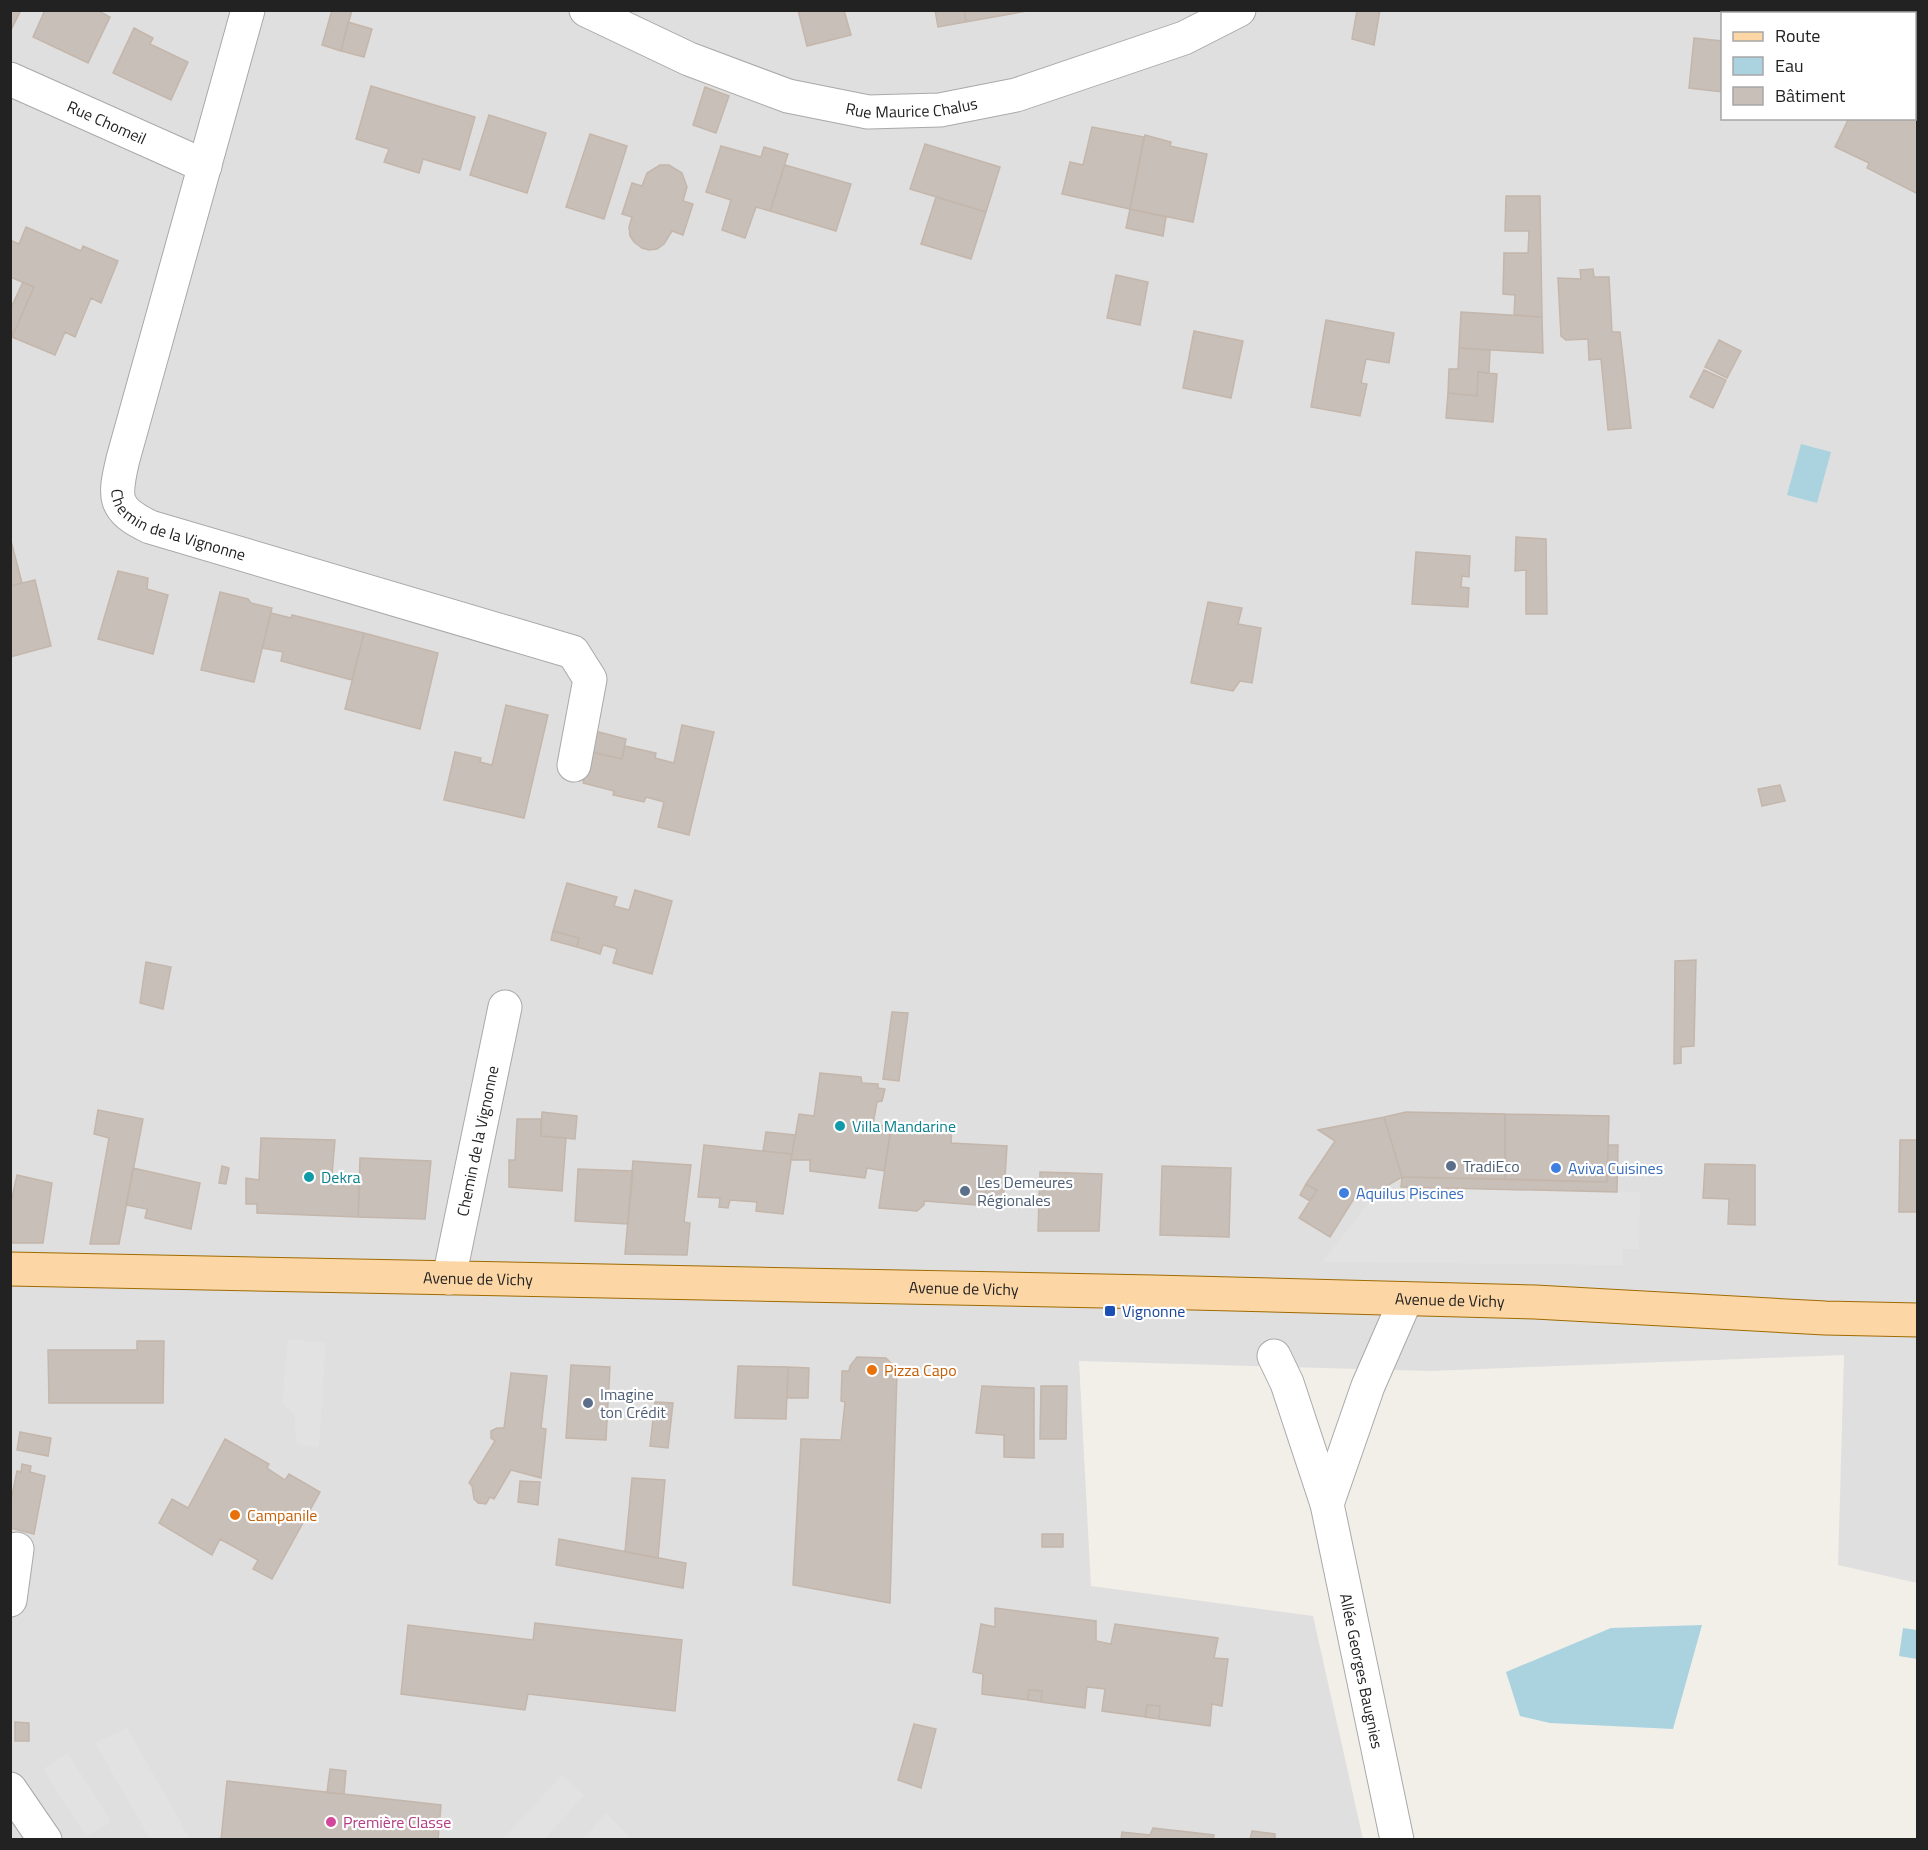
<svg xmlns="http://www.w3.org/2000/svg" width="1928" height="1850" viewBox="0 0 1928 1850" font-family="'Titillium Web',sans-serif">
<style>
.residential{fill:#e0dfdf;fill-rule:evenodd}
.parking{fill:#e2e2e2}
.water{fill:#aad3df}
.building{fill:#c7bfb8;stroke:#c4b6ab;stroke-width:1.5}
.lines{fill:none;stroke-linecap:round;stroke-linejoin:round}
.minor-casing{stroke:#a9a9a9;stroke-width:35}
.tertiary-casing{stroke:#a9a9a9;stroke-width:35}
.primary-casing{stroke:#a06b00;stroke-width:35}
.minor{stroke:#fff;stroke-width:33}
.tertiary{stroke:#fff;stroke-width:33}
.primary{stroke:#fcd6a4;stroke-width:33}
.culture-dot{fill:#0f9aa8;stroke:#fff;stroke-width:2}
.service-dot{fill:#5c6f8a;stroke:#fff;stroke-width:2}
.shop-dot{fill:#3f7fe0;stroke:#fff;stroke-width:2}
.transit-dot{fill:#1a4fb4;stroke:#fff;stroke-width:2}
.food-dot{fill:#e8710a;stroke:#fff;stroke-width:2}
.hotel-dot{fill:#d1479c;stroke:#fff;stroke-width:2}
.labels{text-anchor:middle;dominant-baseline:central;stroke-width:4.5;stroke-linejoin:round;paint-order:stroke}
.street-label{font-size:16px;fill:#222;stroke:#fff}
.culture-label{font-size:16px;fill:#0d838f;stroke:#fff;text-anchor:start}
.service-label{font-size:16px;fill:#4e5e75;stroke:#fff;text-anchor:start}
.shop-label{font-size:16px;fill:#366cbe;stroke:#fff;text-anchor:start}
.transit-label{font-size:16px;fill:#164399;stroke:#fff;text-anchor:start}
.food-label{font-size:16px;fill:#c56008;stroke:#fff;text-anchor:start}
.hotel-label{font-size:16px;fill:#b23c85;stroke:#fff;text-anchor:start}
</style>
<rect width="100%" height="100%" fill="#f2efe9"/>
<path class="residential" d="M11,11H1917V1583L1838,1565L1844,1355L1430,1371L1079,1361L1091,1586L1313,1616L1363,1839L11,1840ZM1722,14H1914V118H1722Z"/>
<path class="parking" d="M1401,1187L1640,1192L1639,1249H1623V1265L1322,1262L1372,1199Z
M288,1339L326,1343L319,1448L297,1444L294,1413L282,1404Z
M127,1728L190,1839H150L95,1743Z
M68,1753L111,1822L86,1836L43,1769Z
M562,1775L584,1795L545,1839H503Z
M606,1813L632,1839H583Z"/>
<path class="water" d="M1801,444L1831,452L1817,503L1787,495Z
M1702,1625L1673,1729L1550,1723L1520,1716L1506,1672L1611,1628Z
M1903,1628L1917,1630V1659L1899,1656Z"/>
<path class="building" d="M10,10H21L10,32Z
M45,10H97L110,17L88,63L33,37Z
M332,10H352L341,51L322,45Z
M798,10H844L851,35L807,46Z
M935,10H964L966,22L938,27Z
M964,10H1026L1027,11L966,22Z
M1357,10H1380L1374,45L1352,39Z
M348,22L372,29L364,57L341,51Z
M134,28L153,38L150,44L188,62L171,100L113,73Z
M1694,38L1722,41V92L1689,88Z
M371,86L475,117L460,170L423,159L419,173L384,162L389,149L356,139Z
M705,87L729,96L716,133L693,125Z
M1914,109L1918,110V194L1867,168L1869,163L1835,147L1849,118H1914Z
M489,115L546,133L527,193L470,175Z
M1092,127L1144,137L1130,209L1062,194L1070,162L1083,165Z
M590,134L627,146L604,219L566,207Z
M1145,135L1171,142L1170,146L1207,154L1193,222L1130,209Z
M925,144L1000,167L986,212L910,189Z
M721,146L761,157L764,147L788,154L770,211L756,207L745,238L722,230L731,200L706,192Z
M660,165H669L682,173L687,187L683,201L693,204L683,235L672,231L664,244L657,249L649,250L642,248L634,242L630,236L629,227L632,217L622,214L632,183L642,186L647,173Z
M785,165L851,184L836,231L770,211Z
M1506,196H1540L1542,317L1514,315L1515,295L1503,294L1504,253H1528L1529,231H1505Z
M936,197L986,212L971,259L921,244Z
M1130,209L1166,217L1163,236L1126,228Z
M26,227L81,251L83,246L118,261L101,303L91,298L75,337L65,332L55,355L12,337L34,287L10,277V244L12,241L19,244Z
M1593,269L1594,277H1609L1612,332H1620L1631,428L1608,430L1601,359L1589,360L1588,339L1566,340L1561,336L1558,278L1581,279L1580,270Z
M1116,275L1148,282L1140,325L1107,318Z
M23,282L34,287L12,337L10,310Z
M1461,312L1542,317L1543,353L1459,348Z
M1326,320L1394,333L1389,363L1366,359L1361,383L1367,384L1360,416L1311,407Z
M1194,331L1243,341L1231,398L1183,388Z
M1719,340L1741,351L1727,378L1705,367Z
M1459,348L1490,350L1489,373L1478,372L1477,396L1448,393L1449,369H1458Z
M1704,370L1726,380L1713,408L1690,397Z
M1478,372L1497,374L1493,422L1446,418L1448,393L1477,396Z
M10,537L22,583L10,586Z
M1516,537L1546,539L1547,614H1526V570L1515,571Z
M1416,552L1470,556L1469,577L1462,576L1461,587L1469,588L1468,607L1412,604Z
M118,571L148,578L147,589L168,595L153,654L98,639Z
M35,580L51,646L10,657V586Z
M220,592L248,599L251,603L272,608L254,682L201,670Z
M1208,602L1242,608L1238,624L1261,628L1252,683L1240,681L1233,691L1191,683Z
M271,613L291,618L292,615L364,633L352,680L281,661L283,652L262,648Z
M364,633L438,653L420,729L345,709Z
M506,705L548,715L524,818L444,800L455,752L481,758L480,762L492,765Z
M682,725L714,732L689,835L658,827L664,802L646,797L644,802L613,795L614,791L583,783L591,752L622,759L625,746L656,753L655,758L674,763Z
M595,731L626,739L622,759L591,752Z
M1780,785L1785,801L1762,806L1758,789Z
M567,883L617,897L614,906L629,910L635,890L672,901L652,974L613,963L617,949L603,945L600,954L577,947L579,938L553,931Z
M553,931L579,938L577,947L551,940Z
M1696,960L1694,1046L1681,1047V1063L1674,1064L1675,961Z
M146,962L171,967L163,1009L140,1003Z
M892,1012L908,1013L899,1081L883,1079Z
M820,1073L861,1077L862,1083L878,1084V1088L885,1089L882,1101L877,1102L873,1124L891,1127L884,1171L867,1168L865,1178L810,1171V1160H791L799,1114L814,1116Z
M98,1110L143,1119L119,1244H90L109,1138L94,1134Z
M542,1112L577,1116L575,1139L541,1136Z
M1406,1112L1505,1114V1179L1402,1177L1384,1117Z
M1505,1114L1609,1116L1607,1182L1505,1179Z
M1384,1117L1402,1177L1385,1187L1374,1191L1360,1189L1330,1237L1299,1218L1317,1190L1306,1184L1335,1141L1318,1130Z
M517,1119H541V1136L566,1138L562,1191L509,1187V1160H515Z
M892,1123L952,1127L951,1143L1007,1146L1003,1207L924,1201V1205L917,1211L879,1208Z
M766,1132L795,1135L792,1154L763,1151Z
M261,1138L335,1140L332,1175L360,1176L358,1217L257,1213V1204H246V1178L259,1180Z
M1900,1140H1918V1212H1899Z
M704,1145L792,1154L783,1214L756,1211L757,1202L730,1200L728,1208L719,1207L720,1198L698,1197Z
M1608,1145H1618L1617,1192L1401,1187L1402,1177L1607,1182Z
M360,1158L431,1161L425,1219L358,1217Z
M633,1161L691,1165L684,1222L690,1223L687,1255L625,1254Z
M1705,1164L1755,1165V1225L1728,1224L1729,1199L1703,1198Z
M222,1166L229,1168L226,1184L219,1183Z
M1162,1166L1231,1168L1229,1237L1160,1235Z
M133,1168L200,1183L191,1229L145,1218L147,1209L126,1205Z
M578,1169L633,1171L628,1224L575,1221Z
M1040,1172L1102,1174L1099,1231H1038Z
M17,1175L52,1183L43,1243H10V1207Z
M1306,1184L1317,1190L1310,1201L1300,1195Z
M137,1341H164L163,1403H49L48,1350H137Z
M857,1357L886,1358L891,1363V1372H897L890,1603L793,1585L801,1439L841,1440L845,1402L841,1401L842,1371H849L850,1366Z
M571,1365L610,1367L606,1440L566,1438Z
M738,1366L788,1367L786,1419L735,1418Z
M788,1367L809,1368L808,1398H787Z
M511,1373L547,1376L541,1428L546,1429L541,1478L511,1470L494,1499L490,1497L486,1504L478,1503L474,1499L472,1486L469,1483L495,1441L491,1438V1431L497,1428H504Z
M982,1386L1034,1388V1458L1004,1457V1435L976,1433Z
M1041,1386H1067L1066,1439H1040Z
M655,1402L673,1403L668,1448L650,1446Z
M20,1432L51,1438L48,1456L17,1450Z
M225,1439L269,1464L267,1468L285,1480L289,1474L320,1492L272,1579L253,1569L258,1560L220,1539L212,1555L159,1523L172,1499L188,1508Z
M22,1464L31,1466L30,1472L45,1476L34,1534L10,1528V1505L17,1471L21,1472Z
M632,1478L665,1480L658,1558L625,1552Z
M520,1481L540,1482L538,1505L518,1502Z
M1042,1534H1063V1547H1042Z
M559,1539L686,1563L683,1588L556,1565Z
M995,1608L1096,1621V1641L1111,1644L1115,1624L1218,1638L1214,1658L1228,1659L1222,1706L1212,1704L1210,1726L1159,1719L1160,1706L1147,1705L1145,1717L1102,1711L1105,1689L1087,1687L1085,1708L1041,1702L1042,1691L1029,1690L1028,1700L982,1694L983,1674L973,1672L981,1624L995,1627Z
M535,1623L682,1640L675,1711L528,1694L525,1710L401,1694L408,1625L533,1640Z
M1029,1690L1042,1691L1041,1702L1028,1700Z
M1147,1705L1160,1706L1159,1719L1145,1717Z
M15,1722L29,1723V1741H15Z
M914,1724L936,1729L921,1788L898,1780Z
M330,1769L346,1771L344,1794L327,1793Z
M227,1781L441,1805L438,1840H221Z
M1153,1828L1214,1835L1213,1840H1121L1122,1832L1150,1835Z
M1252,1831L1275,1834V1840H1250Z"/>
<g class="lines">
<defs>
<g id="minor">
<path id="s1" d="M248,10L123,459C114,497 112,509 150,527L573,652L590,679L574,765"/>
<path id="s2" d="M10,79L205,166"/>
<path id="s3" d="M449,1278L505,1007"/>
<path id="s4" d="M1274,1356L1287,1383L1327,1504L1397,1840"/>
<path d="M1327,1504L1368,1386L1406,1299"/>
<path d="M10,1600L17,1549"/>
<path d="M10,1789L45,1840"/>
</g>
<g id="tertiary">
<path id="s5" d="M586,10L689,59L788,96L868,112L940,110L1016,95L1184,38L1239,10"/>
<path d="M1892,10L1898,14"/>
</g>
<g id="primary">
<path id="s6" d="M10,1269L1153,1292L1535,1302L1825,1318L1918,1320"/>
</g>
</defs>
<use href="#minor" class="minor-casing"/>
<use href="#tertiary" class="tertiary-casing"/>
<use href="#primary" class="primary-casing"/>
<use href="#minor" class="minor"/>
<use href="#tertiary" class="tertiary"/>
<use href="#primary" class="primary"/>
</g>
<g class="culture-dot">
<circle cx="840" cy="1126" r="6"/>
<circle cx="309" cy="1177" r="6"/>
</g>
<g class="service-dot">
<circle cx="1451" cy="1166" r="6"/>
<circle cx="965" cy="1191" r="6"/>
<circle cx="588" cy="1403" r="6"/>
</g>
<g class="shop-dot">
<circle cx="1556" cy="1168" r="6"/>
<circle cx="1344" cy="1193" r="6"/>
</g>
<rect class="transit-dot" x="1104" y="1305" width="12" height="12" rx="3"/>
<g class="food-dot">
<circle cx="872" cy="1370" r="6"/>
<circle cx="235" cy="1515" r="6"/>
</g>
<circle class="hotel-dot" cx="331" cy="1822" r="6"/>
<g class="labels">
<g class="street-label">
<text stroke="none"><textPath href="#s5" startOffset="345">Rue Maurice Chalus</textPath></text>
<text stroke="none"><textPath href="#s2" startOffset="106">Rue Chomeil</textPath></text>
<text stroke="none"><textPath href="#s1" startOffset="573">Chemin de la Vignonne</textPath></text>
<text stroke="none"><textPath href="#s3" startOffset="140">Chemin de la Vignonne</textPath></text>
<text stroke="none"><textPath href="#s6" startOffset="468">Avenue de Vichy</textPath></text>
<text stroke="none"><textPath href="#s6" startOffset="954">Avenue de Vichy</textPath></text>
<text stroke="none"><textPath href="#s6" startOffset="1440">Avenue de Vichy</textPath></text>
<text stroke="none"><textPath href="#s4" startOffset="328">Allée Georges Baugnies</textPath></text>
</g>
<g class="culture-label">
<text x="852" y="1126">Villa Mandarine</text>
<text x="321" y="1177">Dekra</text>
</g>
<g class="service-label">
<text x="1463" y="1166">TradiEco</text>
<text x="977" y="1182">Les Demeures<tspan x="977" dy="18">Régionales</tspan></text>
<text x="600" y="1394">Imagine<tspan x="600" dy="18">ton Crédit</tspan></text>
</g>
<g class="shop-label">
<text x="1568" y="1168">Aviva Cuisines</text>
<text x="1356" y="1193">Aquilus Piscines</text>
</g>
<g class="transit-label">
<text x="1122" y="1311">Vignonne</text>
</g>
<g class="food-label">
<text x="884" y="1370">Pizza Capo</text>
<text x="247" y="1515">Campanile</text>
</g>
<g class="hotel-label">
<text x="343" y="1822">Première Classe</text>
</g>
</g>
<rect width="1928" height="1850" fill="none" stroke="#222222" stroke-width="24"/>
<rect x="1721" y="12" width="195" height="108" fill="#ffffff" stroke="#a7a7a7" stroke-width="1.5"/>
<rect x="1733" y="32" width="30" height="9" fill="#fcd6a4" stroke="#a7a7a7" stroke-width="1.5"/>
<text x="1775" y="42" font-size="18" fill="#222222">Route</text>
<rect x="1733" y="57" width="30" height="18" fill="#aad3df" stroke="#a7a7a7" stroke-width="1.5"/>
<text x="1775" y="72" font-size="18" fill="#222222">Eau</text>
<rect x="1733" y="87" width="30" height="18" fill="#c7bfb8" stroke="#a7a7a7" stroke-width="1.5"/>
<text x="1775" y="102" font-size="18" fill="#222222">Bâtiment</text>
</svg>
